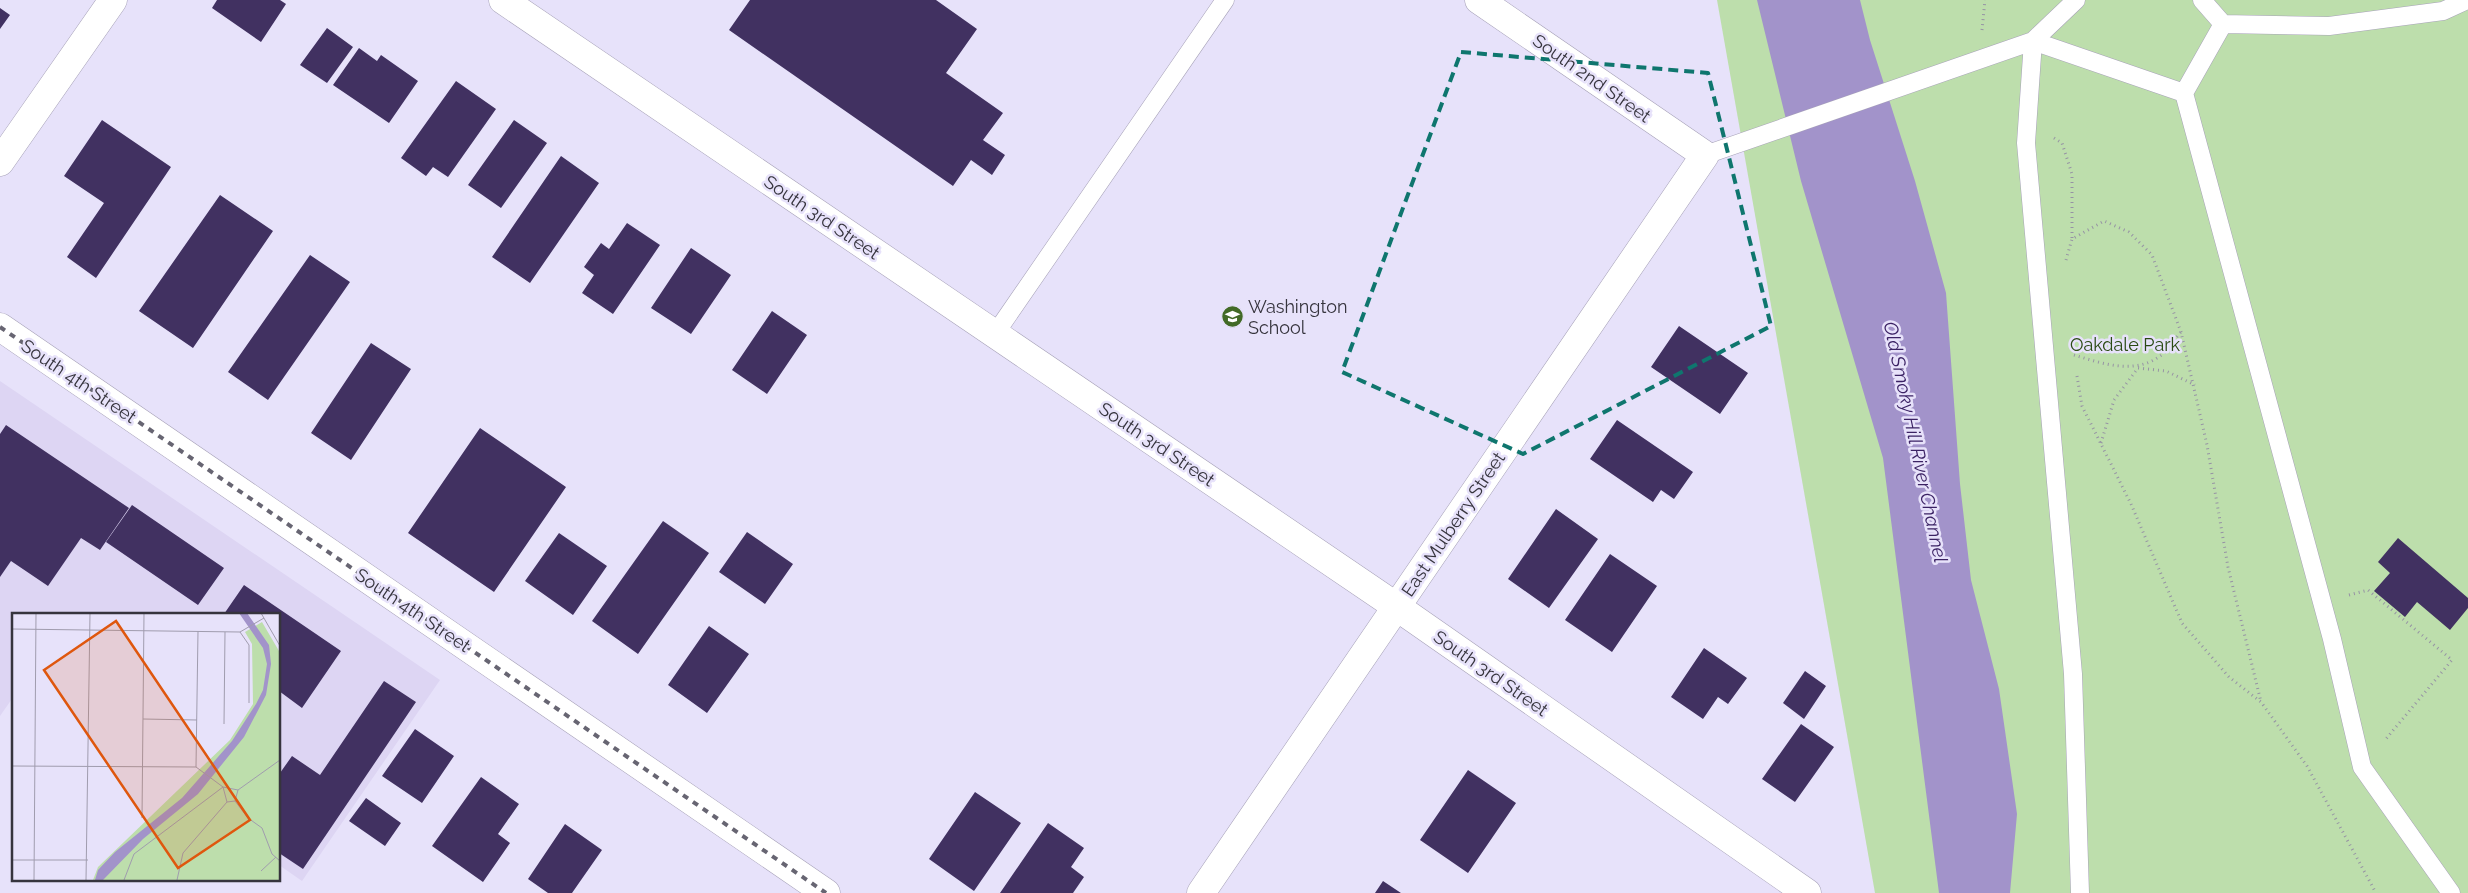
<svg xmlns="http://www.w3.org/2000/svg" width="2468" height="893" viewBox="0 0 2468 893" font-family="Raleway,sans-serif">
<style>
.built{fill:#ddd5f3}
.green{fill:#bddeac}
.water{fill:#a293ca}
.building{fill:#413161}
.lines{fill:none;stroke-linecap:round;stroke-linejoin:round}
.lane-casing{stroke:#a7a2b8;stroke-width:19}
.street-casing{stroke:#a7a2b8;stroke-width:29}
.path{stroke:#9693a4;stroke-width:3;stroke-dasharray:1 4;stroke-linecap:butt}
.lane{stroke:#fff;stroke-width:18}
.street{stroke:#fff;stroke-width:28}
.rail{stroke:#676572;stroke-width:4;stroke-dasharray:6 6;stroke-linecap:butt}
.marked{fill:none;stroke:#0f766e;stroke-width:4;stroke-dasharray:10 6;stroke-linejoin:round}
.labels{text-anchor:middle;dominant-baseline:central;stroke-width:5;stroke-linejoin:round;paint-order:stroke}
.street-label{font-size:18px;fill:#36343d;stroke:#e7e2fa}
.poi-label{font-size:18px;fill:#36343d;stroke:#e7e2fa;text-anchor:start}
.park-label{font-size:18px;fill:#2a4a13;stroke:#e7e2fa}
.water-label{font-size:19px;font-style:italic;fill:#3b2264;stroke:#e7e2fa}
.inset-road{fill:none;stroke:#a09cae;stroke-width:1}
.view{fill:#df570e;fill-opacity:0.15;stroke:#df570e;stroke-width:2.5}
.inset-edge{fill:none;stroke:#36343d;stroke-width:2.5}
</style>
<rect width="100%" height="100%" fill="#e7e2fa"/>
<path class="built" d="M0,381L440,680L302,881L279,865V614H14V696L0,716Z"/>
<path class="green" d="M1717,0H2468V893H1875Z"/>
<path class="water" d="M1757,0H1860L1870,40L1915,181L1946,293L1960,484L1971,580L1999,689L2017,814L2010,893H1939L1883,458L1801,181Z"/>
<path class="building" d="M217,0H280L286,4L261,42L212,8Z
M750,0H936L977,29L946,73L1003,113L983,140L1005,155L992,175L971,160L953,186L729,30Z
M0,8L10,15L0,29Z
M327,28L353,47L327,83L300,65Z
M359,48L377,61L381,55L418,81L389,123L333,85Z
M456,81L496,109L448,177L433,167L426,176L401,158Z
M102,120L171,167L96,278L67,257L104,203L64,176Z
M514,120L547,143L501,208L468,185Z
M561,156L599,183L530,283L492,257Z
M220,195L273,231L193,348L139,311Z
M627,223L660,245L613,314L582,293L594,275L584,267L601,243L609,249Z
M691,248L731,275L691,334L651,308Z
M310,255L350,282L268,400L228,372Z
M772,311L807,335L767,394L732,370Z
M1679,326L1748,373L1720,414L1651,367Z
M371,343L411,369L351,460L311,433Z
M1617,420L1693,472L1674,499L1661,490L1653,502L1590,459Z
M6,425L129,508L100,550L81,538L48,586L11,561L0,577V434Z
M480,428L566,487L494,592L408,533Z
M132,505L224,568L198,605L106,542Z
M1556,509L1598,539L1549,608L1508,579Z
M663,521L709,553L638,654L592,621Z
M747,532L793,564L765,604L719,572Z
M559,533L607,566L573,615L525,581Z
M2398,538L2468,598V608L2450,630L2417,602L2405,617L2374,591L2390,573L2378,562Z
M1610,554L1657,586L1612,652L1565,620Z
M244,585L341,651L302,708L279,691V614H224Z
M709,626L749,654L707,713L668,685Z
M1704,648L1747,678L1728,704L1718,697L1703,719L1671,697Z
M1805,671L1826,686L1804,719L1783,703Z
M384,681L416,702L303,869L279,853V772L280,773L292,756L320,775Z
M1801,724L1834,747L1795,802L1762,779Z
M415,729L454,756L422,803L382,776Z
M1468,770L1516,803L1468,873L1420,840Z
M481,777L519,804L498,834L510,843L483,882L432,846Z
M975,792L1021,823L974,891L929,859Z
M366,798L401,823L385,846L349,821Z
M1048,823L1084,848L1071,867L1084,877L1073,893H1000Z
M565,824L602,850L572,893H548L528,879Z
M1383,881L1401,893H1375Z"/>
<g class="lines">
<defs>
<path id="lane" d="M2076,0L2033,41L2184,93
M2202,0L2223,24L2184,93L2332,639L2362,767L2451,893
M2223,24L2329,26L2443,11L2467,0
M1705,155L2033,41L2026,143L2073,674L2080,893
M995,334L1225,0"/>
<path id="street" d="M503,0L1397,607L1807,893
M0,162L113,0
M0,327L826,893
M1201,893L1705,155L1479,0"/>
</defs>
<use href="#lane" class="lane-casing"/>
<use href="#street" class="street-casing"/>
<path class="path" d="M1982,30L1985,0
M2054,138L2062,143L2072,174V239
M2066,260L2072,239L2104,221L2129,232L2152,255L2181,332L2207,445L2228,567L2261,702
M2074,355C2104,364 2137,376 2164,353C2170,348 2175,338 2181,332
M2077,376L2082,406L2131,504L2182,623L2229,677L2261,702L2307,766L2376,893
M2101,443L2114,400L2138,368L2166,371L2195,385
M2349,595L2368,590L2452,660L2385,740"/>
<use href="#lane" class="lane"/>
<use href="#street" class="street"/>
<path class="rail" d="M0,327L826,893"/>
</g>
<path class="marked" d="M1461,52L1708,73L1771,326L1523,454L1342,372Z"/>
<defs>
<symbol id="school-disc" viewBox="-11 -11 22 22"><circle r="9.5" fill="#426a26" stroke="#e7e2fa"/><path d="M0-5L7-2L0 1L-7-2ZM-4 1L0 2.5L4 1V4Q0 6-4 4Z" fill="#fff"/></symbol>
</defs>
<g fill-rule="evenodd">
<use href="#school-disc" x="1220" y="304" width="25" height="25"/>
</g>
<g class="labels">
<g class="street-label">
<text transform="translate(1592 78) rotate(35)">South 2nd Street</text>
<text transform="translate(822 217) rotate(34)">South 3rd Street</text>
<text transform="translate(79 381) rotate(34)">South 4th Street</text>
<text transform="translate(1157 444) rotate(34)">South 3rd Street</text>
<text transform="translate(1453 524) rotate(-56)">East Mulberry Street</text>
<text transform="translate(413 610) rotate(34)">South 4th Street</text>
<text transform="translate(1491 673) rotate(35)">South 3rd Street</text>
</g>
<g class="poi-label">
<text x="1248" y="306">Washington<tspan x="1248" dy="21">School</tspan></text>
</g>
<g class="park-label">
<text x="2125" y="344">Oakdale Park</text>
</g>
<g class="water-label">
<text transform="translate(1916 442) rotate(78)">Old Smoky Hill River Channel</text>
</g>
</g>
<g transform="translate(12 613)">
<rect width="268" height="268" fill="#e7e2fa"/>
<path d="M250,9L267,38V267H81L86,254L218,127L241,91L240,31L233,19Z" fill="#bddeac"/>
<path d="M227,0H235L257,32L259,51L254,82L232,124L186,181L131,226L91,267H83L86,257L103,239L170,185L220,128L244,91L251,77L255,51L251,35Z" fill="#a293ca"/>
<path class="inset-road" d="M249,0L268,33M0,16L228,19L252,5M228,19L237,32V90M131,106L185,107M212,111L213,19M0,153L184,154M184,154L186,18M226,177L268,147M223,188L236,205L250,215L260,241L268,248M130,205L132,0M0,247H76M249,258L264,244M22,267L24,0M74,267L78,0M112,267L122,241L211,174L184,154M165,267L171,240L215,189L223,188L226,177L211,174L215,189"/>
<path class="view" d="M104,8L238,207L166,255L32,57Z"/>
<rect width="268" height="268" class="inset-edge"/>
</g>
</svg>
